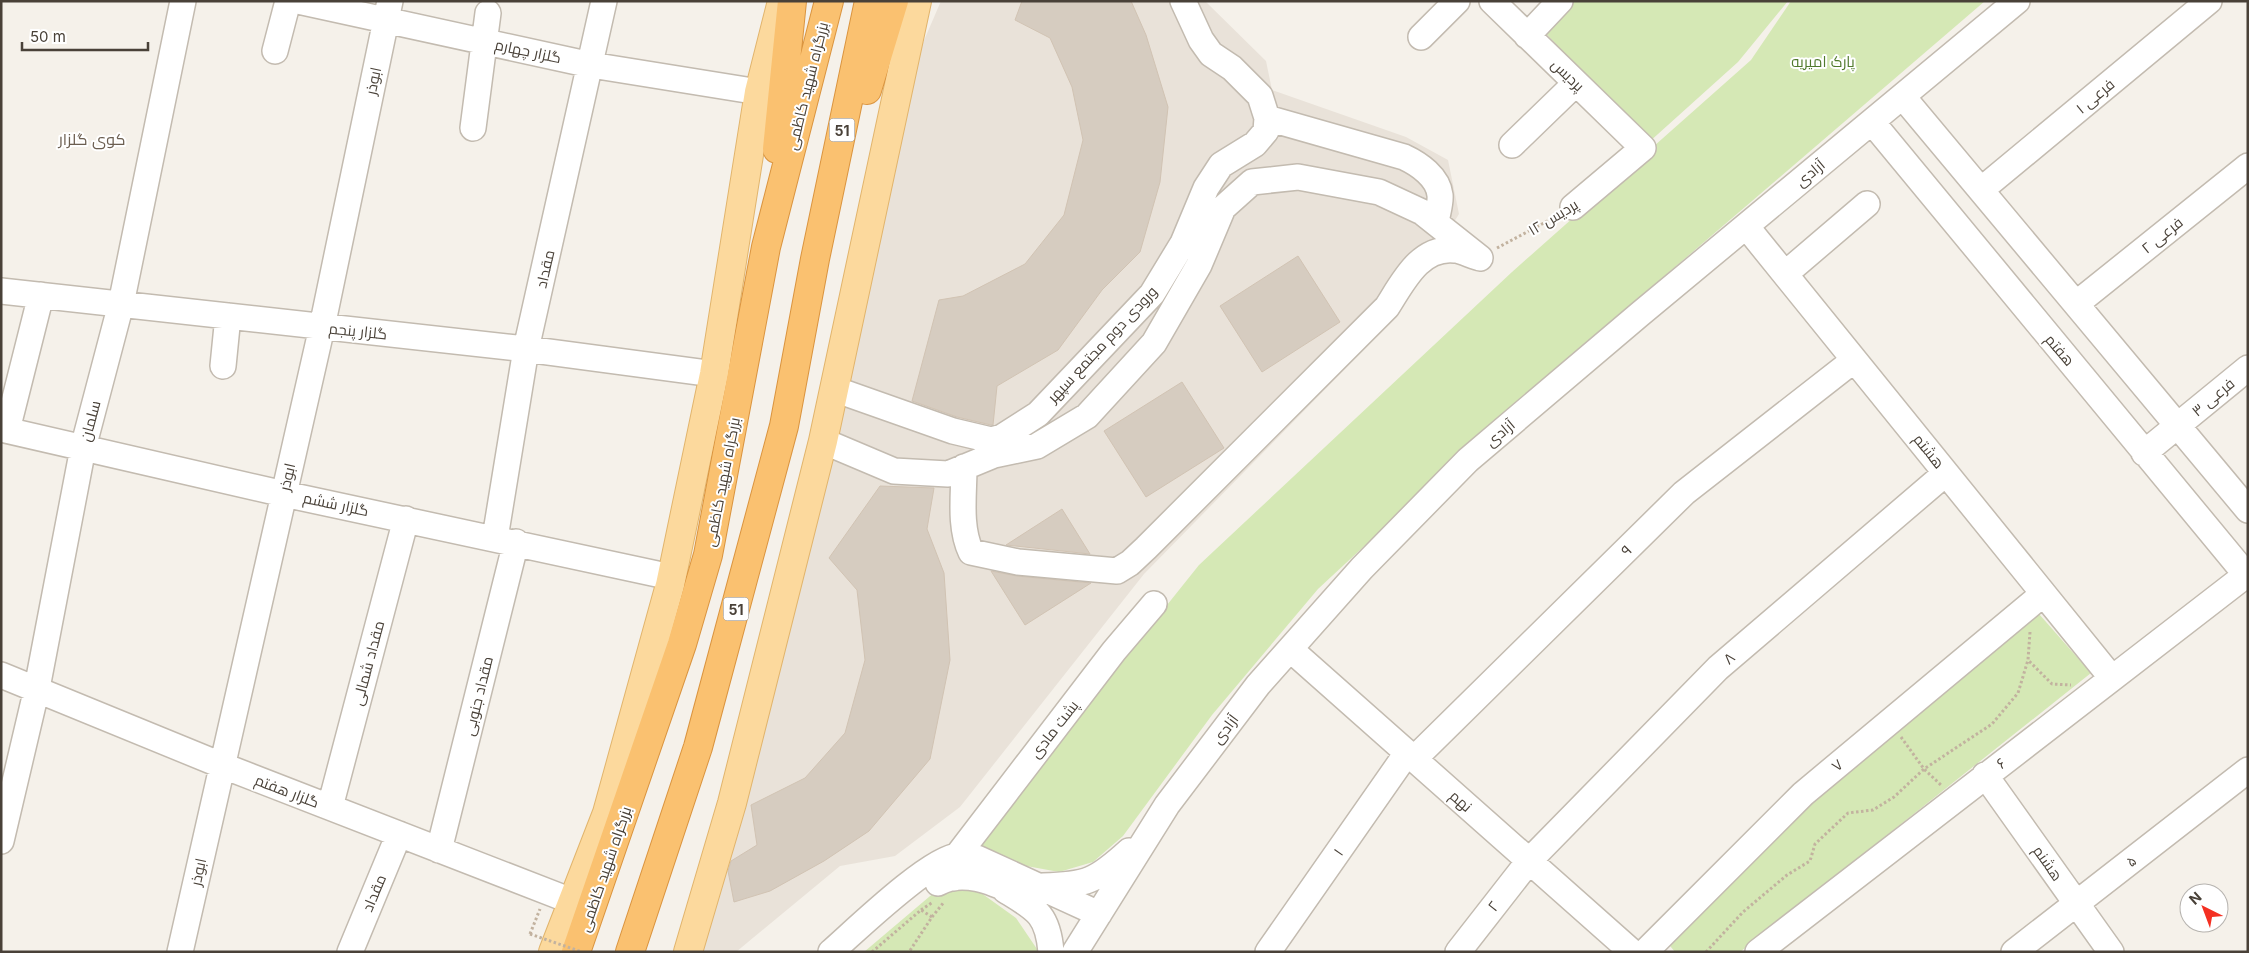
<svg xmlns="http://www.w3.org/2000/svg" width="2249" height="953" viewBox="0 0 2249 953" font-family="Inter,Cairo,sans-serif">
<style>
.residential{fill:#e9e2d9}
.green{fill:#d5e8b5}
.building{fill:#d6ccc0;stroke:#d1c3b3}
.lines{fill:none;stroke-linecap:round;stroke-linejoin:round}
.minor-casing{stroke:#c3bbb0;stroke-width:28}
.major-casing{stroke:#e1b46c;stroke-width:30}
.highway-casing{stroke:#da943f;stroke-width:30}
.path{stroke:#c2b29f;stroke-width:3;stroke-dasharray:2.5 2.5;stroke-linecap:butt}
.minor{stroke:#fff;stroke-width:25}
.major{stroke:#fcd99d;stroke-width:28}
.highway{stroke:#fac170;stroke-width:28}
.path-bridge{stroke:#c2b29f;stroke-width:3;stroke-dasharray:2.5 2.5;stroke-linecap:butt}
.labels{text-anchor:middle;dominant-baseline:central;stroke-width:4;stroke-linejoin:round;paint-order:stroke}
.shield{fill:#fff;stroke:#807a74;stroke-width:1}
.shield-label{font-size:14px;font-weight:bold;fill:#494138}
.street-label{font-size:15px;fill:#494138;stroke:#fff}
.park-label{font-size:15px;fill:#507a2c;stroke:#fff}
.neighbourhood-label{font-size:16px;fill:#6b5e50;stroke:#fff}
</style>
<rect width="100%" height="100%" fill="#f5f1ea"/>
<path class="residential" d="M941,1H1205L1266,61L1272,90L1406,137L1448,160L1459,214L1392,321L1144,574L960,807L895,856L840,866L736,952H696L919,52Z"/>
<path class="green" d="M1565,1H1788L1738,62L1648,143L1540,27Z
M1791,1H1985L1541,382L1318,589L1212,715L1123,836L1093,862L1059,872L1021,865L972,849L1199,565L1512,272L1751,60Z
M2039,614L2091,673L1740,952H1675L1666,941L1806,803Z
M977,890L1016,918L1039,952H864L936,891Z"/>
<path class="building" d="M1022,1H1131L1146,35L1168,107L1160,182L1140,252L1102,290L1058,350L997,386L993,425H991L957,417L912,401L939,300L963,296L1025,264L1064,215L1083,140L1072,87L1050,38L1015,20Z
M1298,256L1340,322L1262,372L1220,306Z
M1182,382L1224,448L1146,497L1104,431Z
M880,486L934,488L927,529L944,573L950,660L930,759L869,831L824,861L770,891L734,902L728,871L731,861L757,845L751,805L805,778L845,733L865,660L857,590L829,558Z
M1062,509L1090,554L1006,545Z
M991,571L1017,576L1091,583L1025,625Z"/>
<g class="lines">
<defs>
<path id="minor" d="M298,1L591,65L759,92
M1492,1L1643,148L1573,207
M1527,36L1560,1
M1421,37L1457,1
M275,51L288,1
M1903,97L2248,510
M1267,118L1404,157C1419,164 1438,177 1440,195C1441,203 1437,214 1436,223
M1872,122L2248,577
M473,128L488,13
M1512,145L1576,83
M1981,190L2209,1
M1746,226L2111,677
M1785,274L1867,204
M1,291L526,349L714,374
M2076,304L2248,166
M223,366L228,316
M834,389L953,431L991,440L1002,437L1038,414L1152,294L1183,243L1206,188L1221,165L1255,144L1266,131L1267,118L1260,96L1232,68L1211,54L1201,40L1183,1
M1,429L284,494L671,577
M7,430L41,295
M823,441L894,471L948,474L994,455L1037,446L1087,416L1154,343L1199,265L1223,208L1252,182L1298,177L1379,192L1422,212L1480,258
M2144,453L2248,368
M964,467C964,494 959,527 971,552L1018,562L1117,571L1130,563L1146,548L1387,307C1403,282 1420,246 1455,250C1462,251 1470,255 1477,257
M495,538L526,349L604,1
M1290,649L1632,952
M1,675L221,765L574,902
M1414,759L1684,493L1854,360
M1985,775L2111,952
M330,807L406,519
M1,841L37,688L83,448L121,304L183,1
M439,850L516,542
M954,878L957,856L1114,651L1154,604
M938,883C964,868 996,884 1021,895
M1043,886C1087,885 1096,881 1129,851
M1005,890C1036,909 1048,914 1051,952
M180,952L322,327L390,1
M350,952L399,834
M831,952C855,931 930,858 958,856C964,855 971,857 977,858L1099,914
M1075,952L1167,805L1258,685L1362,568L1468,460L1640,314L2017,1
M1268,952L1407,753
M1458,952L1529,861L1718,668L1946,473
M1645,952L1803,794L2043,594
M1758,952L2246,575
M2014,952L2248,770"/>
<path id="major" d="M553,952L607,813L670,585L714,374L759,92L782,1
M688,952L732,803L823,441L917,1"/>
<path id="highway" d="M867,90L894,1
M777,149L792,1
M576,952L682,644L708,555L766,247L829,1
M630,952L698,747L784,426L815,259L869,1"/>
</defs>
<use href="#minor" class="minor-casing"/>
<use href="#major" class="major-casing"/>
<use href="#highway" class="highway-casing"/>
<path class="path" d="M1497,248L1557,216
M2030,632L2028,660L2052,684L2071,685
M1901,737L1924,769L1942,786
M921,910L933,902
M932,917L944,902
M530,934L540,909
M872,952L921,910L932,917L909,952
M1706,952L1743,912L1787,875L1810,861L1815,844L1848,813L1873,810L1894,797L1924,769L1992,724L2018,693L2028,660"/>
<use href="#minor" class="minor"/>
<use href="#major" class="major"/>
<use href="#highway" class="highway"/>
<path class="path-bridge" d="M530,934L582,952"/>
</g>
<g class="labels">
<g class="shield">
<rect x="829.5" y="118.5" width="25" height="23" rx="4"/>
<rect x="723.5" y="597.5" width="25" height="23" rx="4"/>
</g>
<g class="shield-label">
<text x="842" y="130">51</text>
<text x="736" y="609">51</text>
</g>
<g class="street-label">
<text transform="translate(528 51) rotate(12)">گلزار چهارم</text>
<text transform="translate(1568 75) rotate(44)">پردیس</text>
<text transform="translate(373 81) rotate(-78)">ابوذر</text>
<text transform="translate(807 86) rotate(-76)">بزرگراه شهید کاظمی</text>
<text transform="translate(2095 96) rotate(-40)">فرعی ۱</text>
<text transform="translate(1810 173) rotate(-40)">آزادی</text>
<text transform="translate(1553 217) rotate(-31)">پردیس ۱۲</text>
<text transform="translate(2162 235) rotate(-39)">فرعی ۲</text>
<text transform="translate(545 269) rotate(-77)">مقداد</text>
<text transform="translate(358 331) rotate(6)">گلزار پنجم</text>
<text transform="translate(1102 344) rotate(-47)">ورودی دوم مجتمع سپهر</text>
<text transform="translate(2060 350) rotate(50)">هفتم</text>
<text transform="translate(2213 397) rotate(-40)">فرعی ۳</text>
<text transform="translate(90 421) rotate(-75)">سلمان</text>
<text transform="translate(1500 433) rotate(-40)">آزادی</text>
<text transform="translate(1929 451) rotate(51)">هشتم</text>
<text transform="translate(287 477) rotate(-77)">ابوذر</text>
<text transform="translate(722 482) rotate(-79)">بزرگراه شهید کاظمی</text>
<text transform="translate(336 504) rotate(12)">گلزار ششم</text>
<text transform="translate(1626 550) rotate(-45)">۹</text>
<text transform="translate(1729 658) rotate(-41)">۸</text>
<text transform="translate(368 663) rotate(-75)">مقداد شمالی</text>
<text transform="translate(478 696) rotate(-76)">مقداد جنوبی</text>
<text transform="translate(1054 729) rotate(-52)">پشت مادی</text>
<text transform="translate(1225 729) rotate(-53)">آزادی</text>
<text transform="translate(2001 763) rotate(-38)">۶</text>
<text transform="translate(1837 765) rotate(-40)">۷</text>
<text transform="translate(287 791) rotate(21)">گلزار هفتم</text>
<text transform="translate(1461 801) rotate(41)">نهم</text>
<text transform="translate(1338 852) rotate(-55)">۱</text>
<text transform="translate(2131 861) rotate(-38)">۵</text>
<text transform="translate(2048 863) rotate(55)">هشنم</text>
<text transform="translate(605 869) rotate(-71)">بزرگراه شهید کاظمی</text>
<text transform="translate(198 872) rotate(-78)">ابوذر</text>
<text transform="translate(374 893) rotate(-67)">مقداد</text>
<text transform="translate(1493 906) rotate(-52)">۲</text>
</g>
<g class="park-label">
<text x="1823" y="61">پارک امیریه</text>
</g>
<g class="neighbourhood-label">
<text x="92" y="139">کوی گلزار</text>
</g>
</g>
<rect width="2249" height="953" fill="none" stroke="#494138" stroke-width="5"/>
<g transform="translate(2204 908) rotate(318)"><circle r="24" fill="#ffffff" stroke="#b6b3af"/>
<path d="M0-4L9 19L0 12L-9 19Z" fill="#f43022"/>
<text y="-8" font-size="14" font-weight="bold" text-anchor="middle" fill="#494138">N</text>
</g>
<path d="M22 42v8h126v-8" fill="none" stroke="#494138" stroke-width="2.5"/>
<text x="30" y="42" font-size="15" fill="#494138" stroke="#ffffff" stroke-width="4" paint-order="stroke">50 m</text>
</svg>
